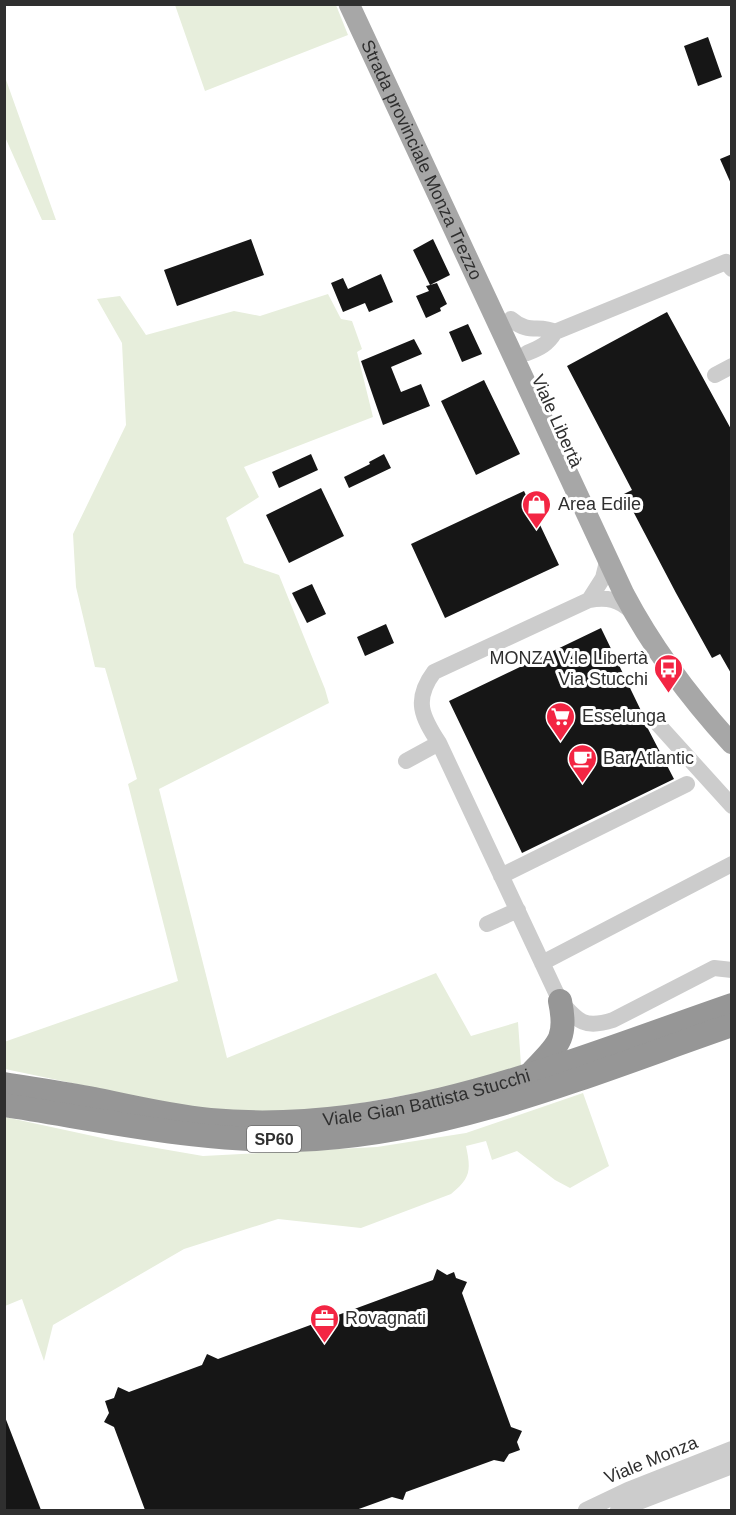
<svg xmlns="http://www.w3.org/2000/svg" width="736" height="1515" viewBox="0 0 736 1515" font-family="Arial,sans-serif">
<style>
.green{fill:#e7eedc}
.building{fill:#161616}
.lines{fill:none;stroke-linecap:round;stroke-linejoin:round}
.minor{stroke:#ccc;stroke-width:16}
.major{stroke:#a7a7a7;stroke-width:21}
.highway{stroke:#969696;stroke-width:24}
.labels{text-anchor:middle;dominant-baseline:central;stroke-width:6;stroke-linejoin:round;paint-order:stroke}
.shield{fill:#fff;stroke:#6d6d6d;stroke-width:1.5}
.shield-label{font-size:16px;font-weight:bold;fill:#2f2f2f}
.street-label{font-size:18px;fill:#2f2f2f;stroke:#fff}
.poi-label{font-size:18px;fill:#2f2f2f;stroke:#fff;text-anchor:start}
</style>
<rect width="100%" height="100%" fill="#fff"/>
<path class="green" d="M175,5H336L348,35L205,91Z
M5,77L56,220H42L5,137Z
M328,294L341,319L352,321L362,349L357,352L373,417L244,467L259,497L226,518L244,563L279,575L325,689L329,703L159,789L227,1058L436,973L471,1036L518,1022L521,1065L488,1080L329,1109L260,1113L186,1107L5,1069L4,1042L178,981L128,784L137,779L105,668L95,667L76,587L73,534L126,425L122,343L97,299L120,296L146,335L234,311L260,316Z
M583,1093L609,1166L570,1188L555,1180L517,1151L492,1160L486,1141L466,1146C471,1170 471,1178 451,1194L361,1228L278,1219L184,1249L53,1325L44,1361L22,1299L5,1306V1117L116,1141L203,1156L377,1147L466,1133Z"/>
<path class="building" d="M708,37L722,77L698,86L684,46Z
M732,154V186L720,159Z
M251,239L264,275L177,306L164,270Z
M433,239L450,275L430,285L437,283L447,304L440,308L441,311L426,318L416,296L429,291L426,286L430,285L413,250Z
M381,274L393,302L369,312L365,303L343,312L331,283L343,278L348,289Z
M667,312L732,431V675L720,654L712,658L676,593L624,494L632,490L567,366Z
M468,324L482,354L462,362L449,332Z
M414,339L422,354L391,367L401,392L421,384L430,406L383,425L361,361Z
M484,380L520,454L476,475L441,401Z
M311,454L318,470L279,488L272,472Z
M384,454L391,468L349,488L344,477L370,464L369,462Z
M321,488L344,536L289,563L266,515Z
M524,491L559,565L445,618L411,544Z
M312,584L326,614L307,623L292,593Z
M386,624L394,643L365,656L357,637Z
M601,628L646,721V725L674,779L522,853L449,701Z
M437,1269L447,1275L454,1272L456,1278L467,1282L462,1293L511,1427L522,1431L517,1442L520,1450L509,1454L504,1462L494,1460L406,1492L403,1500L392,1497L356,1510H145L114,1427L104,1422L109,1413L105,1401L114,1398L118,1387L129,1392L202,1365L207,1354L218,1359L324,1320L328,1309L338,1315L433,1280Z
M4,1417H5L41,1510H4Z"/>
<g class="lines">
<path class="minor" d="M511,319C529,335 539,324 555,332
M555,332L726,262L732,269
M527,353C540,348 548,344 555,332
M715,375L732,366
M589,600L603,578L608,558
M632,612C619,599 607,597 589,600L434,672C413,700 422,717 439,743L560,1001C578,1022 585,1029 613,1020L714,968L732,970
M656,722L732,806
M406,761L439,743
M501,876L687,784
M487,924L518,910
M542,963L732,864
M586,1510L628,1490L732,1449
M618,1510L732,1466"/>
<path class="major" id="s1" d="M349,4L624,594C653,649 690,698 732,744"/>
<g class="highway">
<path d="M533,1071C558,1045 568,1039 560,1001"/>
<path id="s2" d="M4,1084C34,1089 64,1093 94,1099C132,1107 170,1116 210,1120C391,1137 564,1063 732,1005"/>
<path d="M4,1105C108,1121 211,1145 316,1139C460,1130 596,1072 732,1025"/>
</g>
</g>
<defs>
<symbol id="shop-pin" viewBox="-11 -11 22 30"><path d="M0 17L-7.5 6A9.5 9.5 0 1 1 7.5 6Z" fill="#f32543" stroke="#fff"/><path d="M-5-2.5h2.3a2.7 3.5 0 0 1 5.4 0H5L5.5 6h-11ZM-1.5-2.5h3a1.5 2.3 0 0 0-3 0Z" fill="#fff"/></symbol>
<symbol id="bus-pin" viewBox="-11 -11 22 30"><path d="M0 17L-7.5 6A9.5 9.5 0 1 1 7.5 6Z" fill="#f32543" stroke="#fff"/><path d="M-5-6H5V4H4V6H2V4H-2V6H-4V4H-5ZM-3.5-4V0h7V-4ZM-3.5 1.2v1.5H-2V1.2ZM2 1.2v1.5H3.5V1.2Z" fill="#fff"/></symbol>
<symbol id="supermarket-pin" viewBox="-11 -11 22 30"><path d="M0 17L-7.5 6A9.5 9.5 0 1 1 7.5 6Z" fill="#f32543" stroke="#fff"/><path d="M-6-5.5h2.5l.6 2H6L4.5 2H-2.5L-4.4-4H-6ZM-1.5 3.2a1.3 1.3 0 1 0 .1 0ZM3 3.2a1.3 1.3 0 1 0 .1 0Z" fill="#fff"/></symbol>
<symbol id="cafe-pin" viewBox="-11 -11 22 30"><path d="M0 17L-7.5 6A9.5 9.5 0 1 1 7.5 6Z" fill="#f32543" stroke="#fff"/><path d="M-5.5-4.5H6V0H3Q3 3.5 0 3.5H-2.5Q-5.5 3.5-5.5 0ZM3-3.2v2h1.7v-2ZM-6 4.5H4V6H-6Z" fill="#fff"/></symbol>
<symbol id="office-pin" viewBox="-11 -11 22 30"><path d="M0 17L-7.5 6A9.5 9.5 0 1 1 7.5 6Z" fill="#f32543" stroke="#fff"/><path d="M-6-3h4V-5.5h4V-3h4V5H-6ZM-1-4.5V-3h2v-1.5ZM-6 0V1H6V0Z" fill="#fff"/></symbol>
</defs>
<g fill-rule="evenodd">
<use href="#shop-pin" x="520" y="488" width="33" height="45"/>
<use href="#bus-pin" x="652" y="652" width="33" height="45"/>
<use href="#supermarket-pin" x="544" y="700" width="33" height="45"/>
<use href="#cafe-pin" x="566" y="742" width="33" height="45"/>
<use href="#office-pin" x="308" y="1302" width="33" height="45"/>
</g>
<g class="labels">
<rect class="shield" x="247" y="1126" width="54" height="26" rx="4.5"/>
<g class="shield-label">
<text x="274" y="1139">SP60</text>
</g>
<g class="street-label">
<text stroke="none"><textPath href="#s1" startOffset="172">Strada provinciale Monza Trezzo</textPath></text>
<text transform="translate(557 421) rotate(66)">Viale Libertà</text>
<text stroke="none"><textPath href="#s2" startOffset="428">Viale Gian Battista Stucchi</textPath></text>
<text transform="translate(651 1460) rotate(-22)">Viale Monza</text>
</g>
<g class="poi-label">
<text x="558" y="504">Area Edile</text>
<text x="648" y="658" text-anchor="end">MONZA V.le Libertà<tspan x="648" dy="21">Via Stucchi</tspan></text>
<text x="582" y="716">Esselunga</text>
<text x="603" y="758">Bar Atlantic</text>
<text x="345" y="1318">Rovagnati</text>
</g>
</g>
<rect width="736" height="1515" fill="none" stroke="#2f2f2f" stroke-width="12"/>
</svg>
